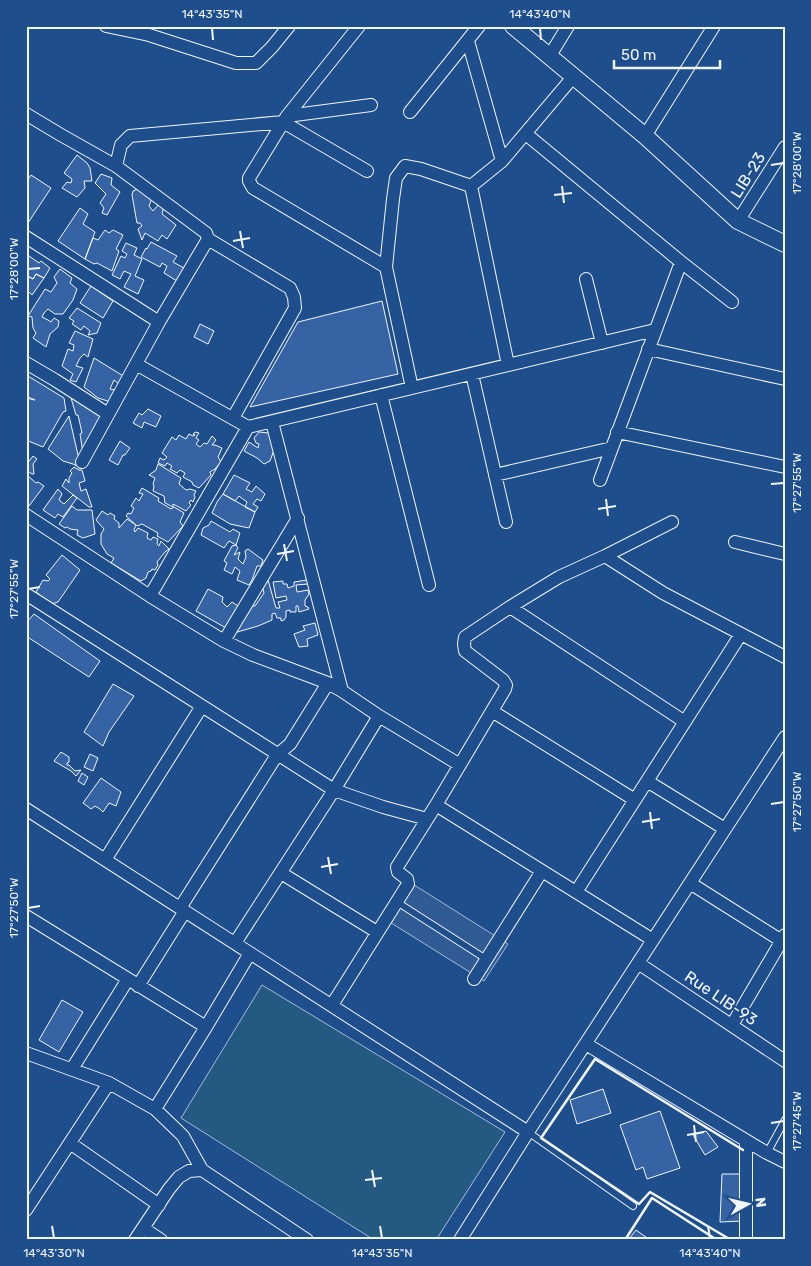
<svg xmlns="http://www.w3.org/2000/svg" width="811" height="1266" viewBox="0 0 811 1266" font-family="Rubik,sans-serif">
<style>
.green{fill:#245a82;stroke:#a8bbd7}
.parking{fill:#305b95;stroke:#a8bbd7}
.building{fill:#3563a3;stroke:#f2f6ff}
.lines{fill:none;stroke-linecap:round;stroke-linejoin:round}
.service-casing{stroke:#f2f6ff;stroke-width:8}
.minor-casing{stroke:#f2f6ff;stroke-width:14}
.tertiary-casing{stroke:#f2f6ff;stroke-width:18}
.service{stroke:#1f4e8c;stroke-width:6}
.minor{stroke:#1f4e8c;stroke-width:12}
.tertiary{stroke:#1f4e8c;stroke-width:16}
.wall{stroke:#f2f6ff;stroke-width:2.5}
.ticks{fill:none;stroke:#f2f6ff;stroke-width:2}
.labels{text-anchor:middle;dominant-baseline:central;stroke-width:4;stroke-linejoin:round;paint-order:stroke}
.street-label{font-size:16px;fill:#f2f6ff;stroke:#1f4e8c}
.neatline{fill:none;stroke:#f2f6ff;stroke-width:2}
.ticks-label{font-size:12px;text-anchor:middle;fill:#f2f6ff}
</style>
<rect width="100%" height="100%" fill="#1f4e8c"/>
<path class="green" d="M262,985L505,1132L436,1240H374L181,1118Z"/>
<path class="parking" d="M411,883L508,944L484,981L388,921Z"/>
<path class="building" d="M77,155L87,163L90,168L92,181H84L85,188L77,197L62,188L67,182L71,183L72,179L64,173Z
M101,174L112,178L111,185L120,192L107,215L102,213L104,208L100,203L106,194L95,183Z
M31,175L51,188L28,223L26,222V177L29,178Z
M138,189L152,198L149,206L153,211L159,204L164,206L162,214L176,225L167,239L162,235L158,241L145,233L142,240L138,229L142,226L140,223H137L132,195L133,191Z
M80,208L88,214L83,224L95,232L85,259L58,241Z
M105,230L109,233L113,230L123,235L116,249L119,251L112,271L97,263L94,264L85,259L93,238L98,240Z
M151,242L177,256L173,262L184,268L177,281L164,273L167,266L162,263L160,267L141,257L146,248L147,249Z
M126,243L137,248L134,255L142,259L135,276L144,280L138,294L124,287L131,274L124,271L120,279L112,275L121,256L125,258L127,254L122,251Z
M29,256L39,263L41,261L50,268L44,278L36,274L33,279L26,275V260Z
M60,269L72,278L70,283L77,289L73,300L63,314H55L48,309L44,313L42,317L48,320L51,322L54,318L59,321L58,327L50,334L46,347L33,338L36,333L33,328L32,317L28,316L45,289L51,292L57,283L54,277Z
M36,274L44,278L32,295L26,289V275L33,279Z
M91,286L113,301L103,318L80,303Z
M382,301L398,374L250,407L298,322Z
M77,308L101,323L97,333L88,335L90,331L84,326L81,330L72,324L74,321L69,318Z
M200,324L214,331L208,344L194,337Z
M75,331L93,339L88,357L84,354L80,358L76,366L83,368L76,382L70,380L73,374L62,366L68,349L73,351L74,345L69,343Z
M94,358L125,377L121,386L114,380L110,389L116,390L111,402L98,398L84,387Z
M28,376L64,398L66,411L63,412L43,447L26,440V398L35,400L26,396V380Z
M71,398L91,407L104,418L83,453L80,434L82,433L78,415H76Z
M148,409L161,416L156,427L144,422L142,428L133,423L139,413L142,415Z
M69,416L81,468L73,464L63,461L48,449Z
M195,432L199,433L196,438L199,440L196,444L200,447L204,443L207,444L212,436L216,440L212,445H215L222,448L218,457L221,462L215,469L210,472L211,475L199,488L193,485L192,482L183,477L185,473L180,470L177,473L170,469L172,466L167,463L165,466L158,463L160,458L164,460L167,457L162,453L172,437L176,440L179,435L186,439L189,434L193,436L195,435L193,434Z
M259,432L269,433L274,450L270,461L264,464L257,458L244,451L249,442L258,448L259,444L256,443L254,438Z
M120,441L130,448L125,455H123L118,465L109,460Z
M33,456L37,459L33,464L34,474H32L26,470V465Z
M158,464L181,478L179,484L186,490L190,489L196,491L194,495L195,497L193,502L191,500L189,503L191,505L186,511L173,504V507L165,503L164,496L153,491L154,486L153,484L155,478L149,475L156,470Z
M74,467L79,470H82L85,481L79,483L81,491L86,489L92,507H89L62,486L66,479L69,483V478L72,473L70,471Z
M27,475L36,483L38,482L44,486L29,506L26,504V477Z
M234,475L250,483L246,489L252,492L256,486L265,494L261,501L257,499L253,504L258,507L255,512L245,507L247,502L239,496L235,501L223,494Z
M142,488L159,498L158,501L171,509L174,507L184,513L180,522L183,526L168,542L157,536L158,533L142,524L137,526L126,516L128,513L131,514L134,508L131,506L136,498L139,501L143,494L139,493Z
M58,489L62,494L59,500L64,504L73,495L77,498L63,517L58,514L55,518L43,510Z
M223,494L255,512L249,528L230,524L212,513L217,502Z
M72,506L77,510H92L95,534L83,538L77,535L78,530L70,529L67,527L65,528L59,524Z
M102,511L108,515L110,513L115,516L114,519L119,523V528L127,519L136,525L134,530L135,532L138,528L148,533L147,538L151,540L153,537L158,539L157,544L159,546L161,541L169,549L165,552L157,562L158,565L155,570L152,569L151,571L148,572L146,578L141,581L111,563L114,558L107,554L101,544V534L104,529L96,520Z
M211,521L230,532L233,529L240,533L236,545L229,541L224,548L201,535L203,528L209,525Z
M236,545L238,548L234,555L240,552L238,559L243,564L246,557L245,551L248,549L263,560L261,566H257L252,580L249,585L237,580L240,571L235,567L232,574L224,570L227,563L224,561L232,546Z
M62,555L80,570L58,602L51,604L36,592L43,580L48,581L50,579L46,575Z
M268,580L276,608H280L278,602L287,600L286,596L276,598L273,582L283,581V584H287L288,588L294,586V582L307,580L308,584L296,585L297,592L308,590L309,594L305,600V606L308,607L309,609L299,612L298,606H296V612H290V610L286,611V617L284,620L281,621V618H277L275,613L272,614V620L258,626L234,633L249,610L253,606H255L264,593L262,585Z
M208,589L223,597L222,602L227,607L232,602L238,606L226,628L196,611Z
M34,614L100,661L89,677L26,636V623Z
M315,623L318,635L307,639L308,646L299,647L294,634L305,630L303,626Z
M113,684L134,696L109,732L103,746L84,732Z
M61,752L69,757V762L67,763V765H69L75,771L81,770L76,776L71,771L54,761Z
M90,754L98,758L93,771L84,767Z
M82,773L88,777L84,785L78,781Z
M101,778L121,792L116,806L109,803L103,812L100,809L95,806L91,809L83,803Z
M62,1000L83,1012L59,1052L39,1040Z
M603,1089L611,1113L577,1124L570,1100Z
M660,1111L680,1168L647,1179L643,1167L636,1170L620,1125Z
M706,1131L718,1147L705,1155L693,1135Z
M722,1174H744L743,1221L720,1222Z
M636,1230L650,1240H628Z"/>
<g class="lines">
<defs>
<path id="service" d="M397,902L486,959
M528,1132L633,1206
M767,1153L785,1120"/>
<path id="minor" d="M106,26L149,35L236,63H256L272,47L289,26
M359,26L287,116L249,178V181L253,188L386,267L412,388
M468,41L502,161
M549,57L568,26
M410,112L479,26
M26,114L61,135L116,166
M287,116L371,105
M526,134L681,262L732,302
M645,136L714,26
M471,186L508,365
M471,186L502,161L573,77
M738,221L785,147
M26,237L159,322
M386,267L393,199L396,178L405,166L421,169L471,186
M586,279L602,343
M648,349L785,379
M26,363L55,380L108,414
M136,364L248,427L655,330
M472,374L506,522
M381,395L429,585
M233,418L295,308L294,297L290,288L208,239L206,233L116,166L121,145L130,136L283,122L367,171
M272,422L342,691
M617,432L785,467
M82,462L159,322L208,239
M495,475L612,448
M600,480L681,262
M26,515L150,596L224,641L253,655L328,683L342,691L379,716L460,765
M735,542L785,554
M605,556L663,593L785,657
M26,594L334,790L383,807L427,819
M150,596L248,427
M510,607L685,722
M224,641L298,518
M492,711L635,800
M647,781L725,829
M436,805L653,940
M26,809L528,1132
M105,860L202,706
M281,873L377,932
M690,883L785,943
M576,892L741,634
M180,908L277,755L290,744L328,683
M26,916L206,1027
M235,943L334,790L379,716
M638,963L785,1061
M474,979L542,871
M138,986L185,911
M332,1005L408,884L407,879L398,872L397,867L436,805L505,689L506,685L503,680L465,651L464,644L465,637L510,607L559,577L605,556L672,522
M732,1025L785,935
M586,1044L767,1153L785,1162
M26,1053L109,1083L155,1109L183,1136L202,1170
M72,1069L128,979
M155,1109L206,1027L250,953
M70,1143L159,1205
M26,1210L109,1083
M143,1228L161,1240
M135,1240L169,1189L179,1177L189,1171L202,1170L307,1240
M460,1240L528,1132L785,737
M746,1240V1142"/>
<path id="tertiary" d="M513,26L645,136L738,221L785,244"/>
</defs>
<use href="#service" class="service-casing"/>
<use href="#minor" class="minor-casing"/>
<use href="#tertiary" class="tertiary-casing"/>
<use href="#service" class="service"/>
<use href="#minor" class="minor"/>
<use href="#tertiary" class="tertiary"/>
<path class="wall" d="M625,1240L652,1198L717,1240
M731,1240L650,1192L639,1204L541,1138L595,1059L743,1150"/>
</g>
<path class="ticks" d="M212,28L213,40M540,28L541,40M771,165L784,163M562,186L564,203M554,195L572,193M240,231L243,248M233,241L250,238M28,269L40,268M771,484L784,483M606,499L608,516M598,509L616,506M284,544L287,561M277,554L294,551M28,589L40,587M771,804L784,802M650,812L652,829M642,822L660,819M328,857L331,874M321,867L338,864M28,908L40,906M771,1123L784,1121M694,1125L696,1142M687,1135L704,1132M372,1170L375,1187M365,1180L382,1178M52,1226L54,1238M380,1226L382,1238M708,1226L710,1238"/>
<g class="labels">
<g class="street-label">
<text transform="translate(748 175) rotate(-58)">LIB-23</text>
<text transform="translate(721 998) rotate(34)">Rue LIB-93</text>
</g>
</g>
<rect width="811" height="1266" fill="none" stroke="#1f4e8c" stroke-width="55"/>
<g transform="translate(748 1204) rotate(82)" stroke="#1f4e8c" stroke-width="4" paint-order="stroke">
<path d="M0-4L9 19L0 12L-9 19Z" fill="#f2f6ff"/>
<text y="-8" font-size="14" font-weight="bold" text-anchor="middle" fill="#f2f6ff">N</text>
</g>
<path d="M614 60v8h106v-8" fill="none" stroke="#f2f6ff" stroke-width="2.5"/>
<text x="621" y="60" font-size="15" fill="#f2f6ff" stroke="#1f4e8c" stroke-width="4" paint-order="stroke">50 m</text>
<rect x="28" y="28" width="756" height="1210" class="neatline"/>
<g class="ticks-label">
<text x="212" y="18">14°43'35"N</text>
<text x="540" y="18">14°43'40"N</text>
<text transform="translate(797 163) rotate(-90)" y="4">17°28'00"W</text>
<text transform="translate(14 269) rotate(-90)" y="4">17°28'00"W</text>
<text transform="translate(797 483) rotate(-90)" y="4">17°27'55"W</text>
<text transform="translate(14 589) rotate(-90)" y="4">17°27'55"W</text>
<text transform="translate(797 802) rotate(-90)" y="4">17°27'50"W</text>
<text transform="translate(14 908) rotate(-90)" y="4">17°27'50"W</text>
<text transform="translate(797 1121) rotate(-90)" y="4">17°27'45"W</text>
<text x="54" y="1257">14°43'30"N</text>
<text x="382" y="1257">14°43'35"N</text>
<text x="710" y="1257">14°43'40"N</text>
</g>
</svg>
